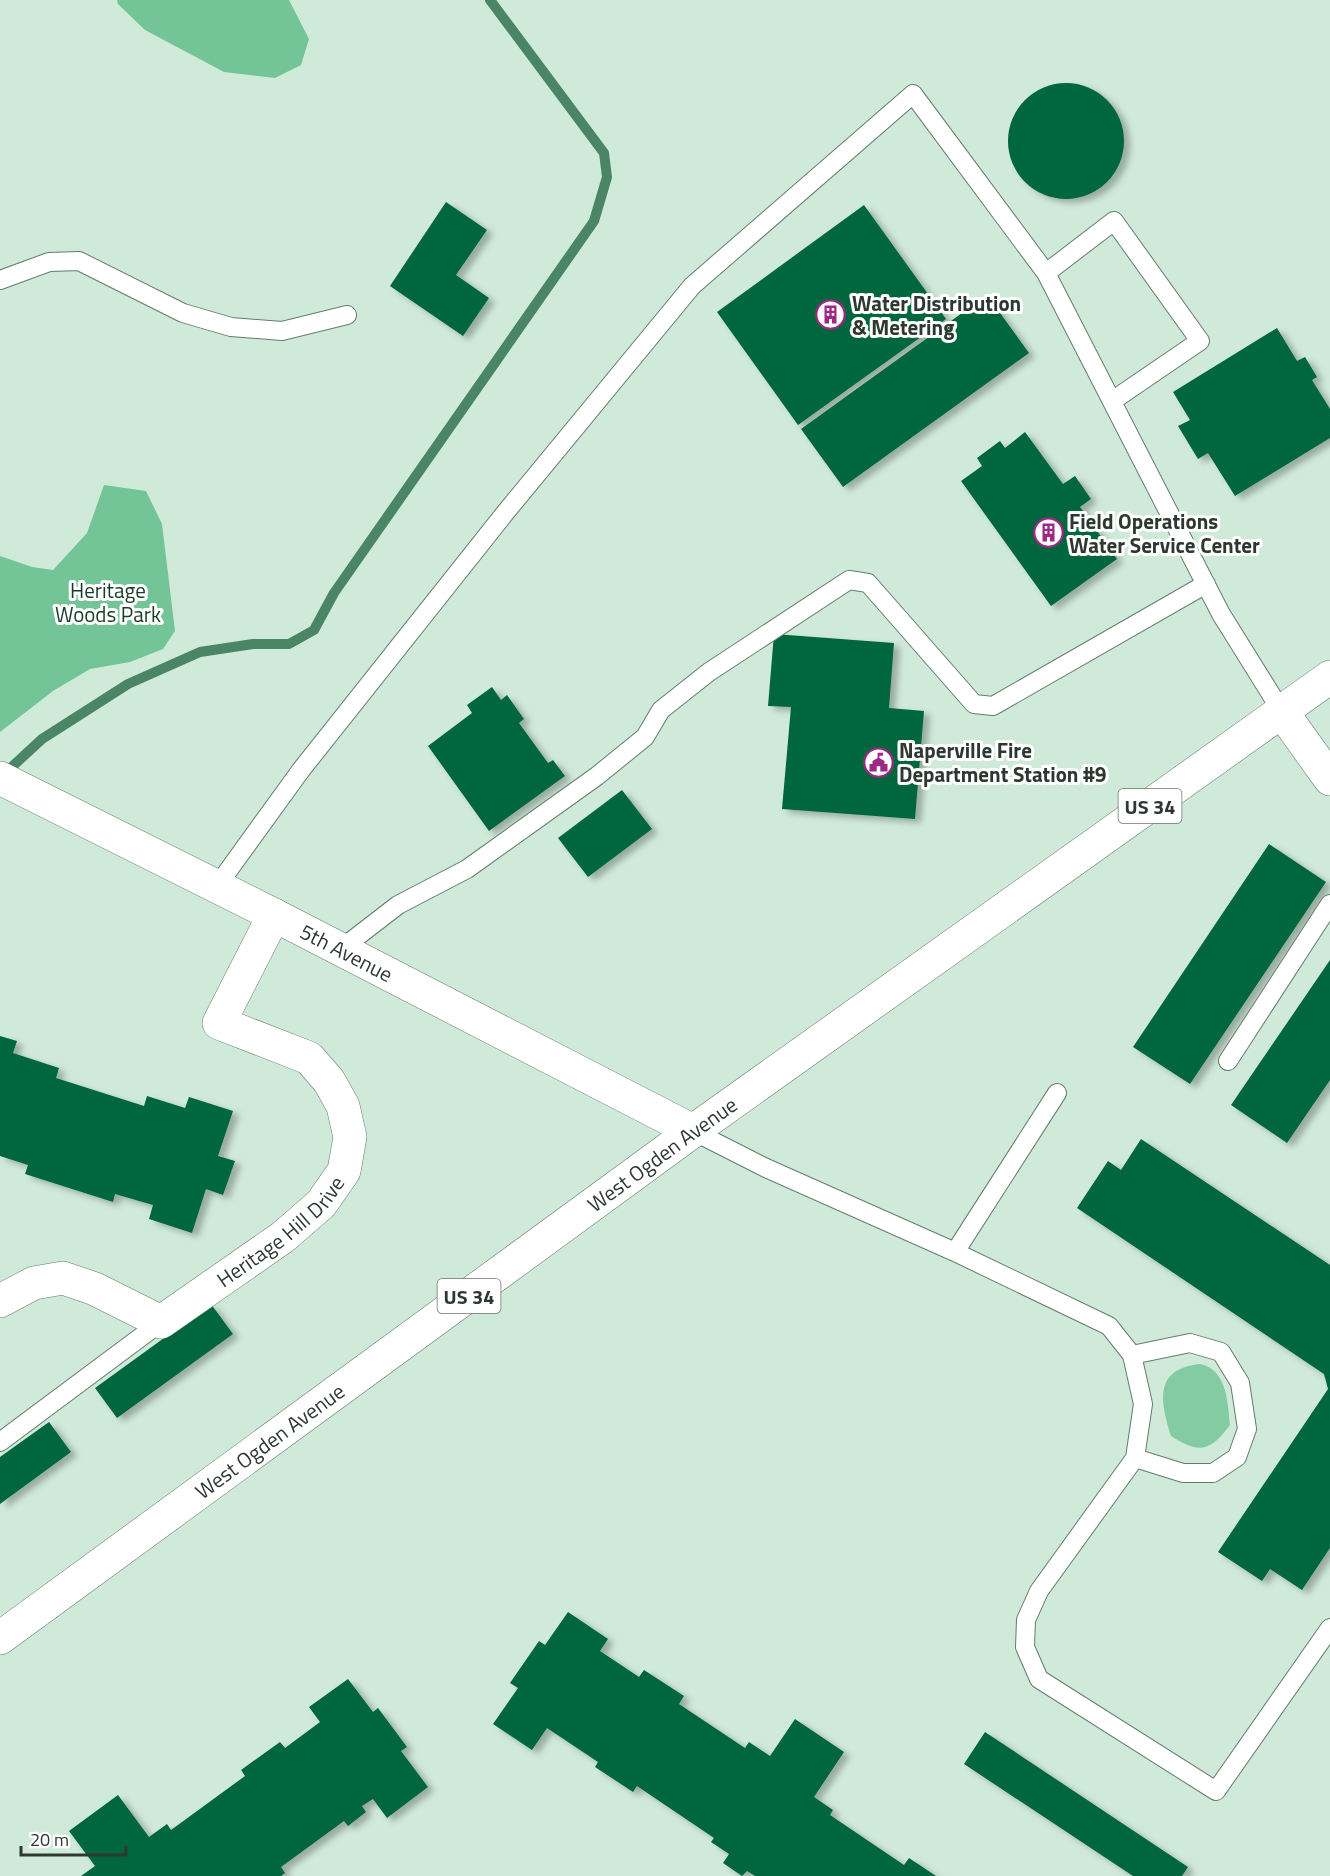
<svg xmlns="http://www.w3.org/2000/svg" width="1330" height="1876" viewBox="0 0 1330 1876" font-family="'Titillium Web',sans-serif">
<style>
.green{fill:#83cba2}
.forest{fill:#73c497}
.lines{fill:none;stroke-linecap:round;stroke-linejoin:round}
.stream{stroke:#4a8665;stroke-width:10}
.building{fill:#03663e;filter:url(#shadow)}
.service-casing{stroke:#647c6e;stroke-width:20}
.minor-casing{stroke:#647c6e;stroke-width:34}
.primary-casing{stroke:#647c6e;stroke-width:34}
.service{stroke:#fff;stroke-width:18}
.minor{stroke:#fff;stroke-width:33}
.primary{stroke:#fff;stroke-width:33}
.labels{text-anchor:middle;dominant-baseline:central;stroke-width:6;stroke-linejoin:round;paint-order:stroke}
.shield{fill:#fff;stroke:#6d7470;stroke-width:1.5}
.shield-label{font-size:20px;font-weight:bold;fill:#2e3832}
.poi-label{font-size:21px;font-weight:bold;fill:#2e3832;stroke:#fff;text-anchor:start}
.park-label{font-size:21px;fill:#193d2a;stroke:#fff}
.street-label{font-size:21px;fill:#2e3832;stroke:#fff}
</style>
<defs>
<filter id="shadow"><feDropShadow dx="6" dy="4" stdDeviation="3" flood-color="#0004"/></filter>
</defs>
<rect width="100%" height="100%" fill="#d0eada"/>
<path class="green" d="M1200,1364C1204,1365 1210,1367 1213,1370C1228,1383 1228,1408 1230,1425C1210,1452 1199,1454 1171,1436C1160,1400 1154,1369 1200,1364Z"/>
<path class="forest" d="M117,0H289L309,39L301,65L275,78L224,72L145,30L118,4Z
M104,485L146,491L162,524L175,631L163,649L130,662L90,669L53,691L0,732V556L32,567L53,570L87,533Z"/>
<g class="lines">
<path class="stream" d="M2,776L42,739L128,684L200,652L253,644H289L314,630L334,593L594,221L607,177L604,153L490,0"/>
</g>
<path class="building" d="M1008 141a58 58 0 1 1 116 0a58 58 0 1 1-116 0Z
M446,202L487,230L456,275L489,298L463,336L390,286Z
M864,205L946,319L798,425L717,312Z
M987,295L1029,353L843,487L801,429Z
M1277,328L1297,361L1305,357L1317,377L1312,380L1330,409V438L1235,496L1208,453L1198,459L1178,426L1190,420L1173,392Z
M1025,432L1063,484L1075,476L1091,499L1080,507L1117,559L1051,606L961,481L982,466L977,458L1000,441L1005,448Z
M774,634L894,643L889,708L924,711L915,819L782,809L791,707L768,706Z
M492,687L501,700L507,695L524,719L519,723L548,763L553,760L565,776L489,831L428,746L472,713L467,705Z
M622,790L652,829L588,877L558,838Z
M1269,844L1326,882L1190,1084L1133,1047Z
M1330,960V1080L1287,1143L1231,1105Z
M0,1036L17,1041L13,1053L59,1068L56,1078L144,1106L147,1096L185,1108L189,1097L233,1111L218,1156L235,1161L223,1195L206,1189L192,1233L149,1219L153,1205L115,1194L113,1202L25,1174L28,1165L0,1156Z
M1141,1139L1330,1265V1548L1302,1590L1270,1569L1262,1581L1218,1552L1328,1389L1324,1374L1077,1208L1108,1161L1121,1170Z
M211,1304L233,1334L117,1418L95,1388Z
M49,1422L71,1452L0,1504V1457Z
M568,1612L608,1639L600,1651L639,1677L644,1670L684,1696L679,1704L745,1748L749,1742L770,1756L795,1719L844,1752L814,1797L833,1810L830,1815L904,1865L909,1858L936,1876H755L747,1871L742,1876L723,1863L729,1854L711,1842L714,1838L637,1786L633,1792L595,1767L598,1762L547,1728L532,1750L493,1724L518,1688L510,1683L539,1641L545,1645Z
M348,1679L373,1712L378,1708L407,1747L401,1751L428,1787L387,1818L373,1799L362,1806L366,1812L348,1826L344,1821L281,1867L285,1873L281,1876H81L95,1866L69,1831L118,1795L149,1837L167,1824L171,1830L245,1776L241,1770L280,1742L285,1748L320,1722L309,1707Z
M985,1732L1188,1867L1182,1876H1133L964,1764Z"/>
<g class="lines">
<defs>
<path id="service" d="M1046,273L1114,221L1200,341L1112,401
M0,280L49,262L79,261L183,313L231,327L282,331L347,315
M217,886L301,770L505,513L692,286L913,94L1046,273L1221,614L1282,712
M341,949L398,905L467,869L597,776L645,737L661,710L709,672L849,580L868,583L974,704L993,706L1206,584
M1228,1061L1330,904
M693,1131L766,1168L955,1252L1109,1326L1132,1355L1143,1404L1135,1458L1039,1591L1026,1620L1025,1647L1039,1679L1216,1791L1330,1628
M955,1252L1057,1093
M1132,1355L1190,1343L1221,1352L1240,1383L1247,1429L1237,1457L1213,1473H1183L1135,1458
M0,1442L161,1322"/>
<g id="minor">
<path d="M1282,712L1330,779"/>
<path id="s1" d="M0,778L274,915L693,1131"/>
<path id="s2" d="M0,1301L34,1283L63,1278L95,1289L161,1322L283,1237L321,1204L344,1171L350,1137L343,1106L329,1081L309,1058L219,1023L274,915"/>
</g>
<g id="primary">
<path id="s3" d="M0,1638L693,1131L1330,677"/>
</g>
</defs>
<use href="#service" class="service-casing"/>
<use href="#minor" class="minor-casing"/>
<use href="#primary" class="primary-casing"/>
<use href="#service" class="service"/>
<use href="#minor" class="minor"/>
<use href="#primary" class="primary"/>
</g>
<defs>
<symbol id="building-ring" viewBox="-11 -11 22 22"><circle r="9.5" fill="#fff" stroke="#9d2984" stroke-width="1.5"/><path d="M-4-6H4V6H1V3H-1V6H-4ZM-2.5-4.3h1.7v1.8h-1.7ZM.8-4.3h1.7v1.8H.8ZM-2.5-1h1.7V.8h-1.7ZM.8-1h1.7V.8H.8Z" fill="#9d2984"/></symbol>
<symbol id="civic-ring" viewBox="-11 -11 22 22"><circle r="9.5" fill="#fff" stroke="#9d2984" stroke-width="1.5"/><path d="M-.6-6.5H3V-4.5H.6V-3L4-1V1h2V6H-6V1h2V-1L-.6-3ZM-1.2 2.5V6h2.4V2.5Z" fill="#9d2984"/></symbol>
</defs>
<g fill-rule="evenodd">
<use href="#building-ring" x="814" y="298" width="33" height="33"/>
<use href="#building-ring" x="1032" y="516" width="33" height="33"/>
<use href="#civic-ring" x="862" y="746" width="33" height="33"/>
</g>
<g class="labels">
<g class="shield">
<rect x="1118.5" y="789" width="63" height="34" rx="4.5"/>
<rect x="437.5" y="1279" width="63" height="34" rx="4.5"/>
</g>
<g class="shield-label">
<text x="1150" y="806">US 34</text>
<text x="469" y="1296">US 34</text>
</g>
<g class="poi-label">
<text x="852" y="303">Water Distribution<tspan x="852" dy="24">&amp; Metering</tspan></text>
<text x="1069" y="521">Field Operations<tspan x="1069" dy="24">Water Service Center</tspan></text>
<text x="899" y="750">Naperville Fire<tspan x="899" dy="24">Department Station #9</tspan></text>
</g>
<g class="park-label">
<text x="108" y="590">Heritage<tspan x="108" dy="24">Woods Park</tspan></text>
</g>
<g class="street-label">
<text stroke="none"><textPath href="#s1" startOffset="388">5th Avenue</textPath></text>
<text stroke="none"><textPath href="#s3" startOffset="820">West Ogden Avenue</textPath></text>
<text stroke="none"><textPath href="#s2" startOffset="326">Heritage Hill Drive</textPath></text>
<text stroke="none"><textPath href="#s3" startOffset="334">West Ogden Avenue</textPath></text>
</g>
</g>
<path d="M21 1846v9h105v-9" fill="none" stroke="#2e3832" stroke-width="3"/>
<text x="30" y="1846" font-size="18" fill="#2e3832" stroke="#ffffff" stroke-width="4.5" paint-order="stroke">20 m</text>
</svg>
